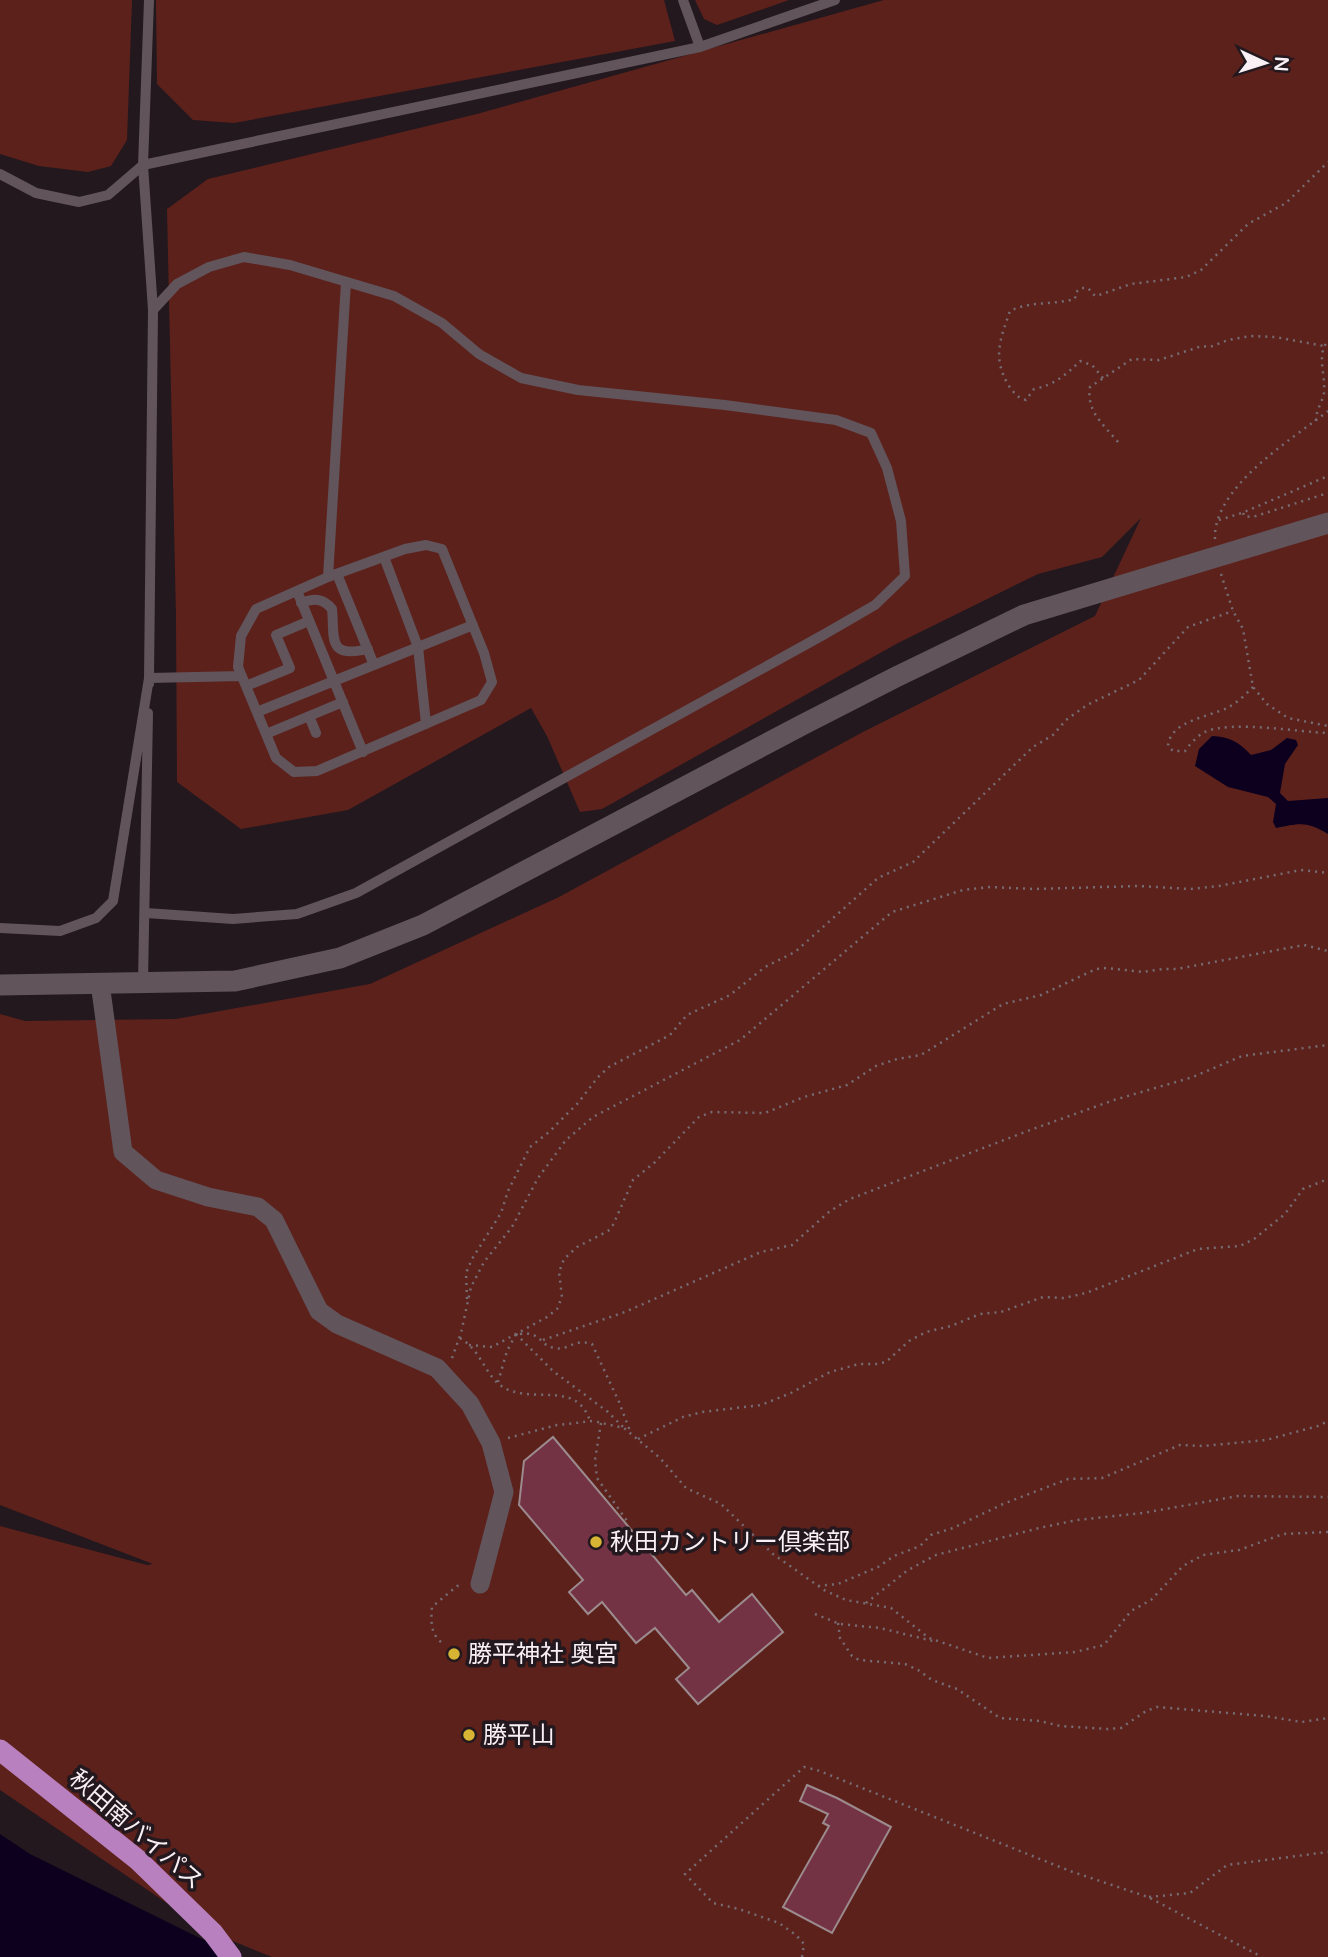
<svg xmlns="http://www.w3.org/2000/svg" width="1328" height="1957" viewBox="0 0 1328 1957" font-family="'Varela Round','Noto Sans JP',sans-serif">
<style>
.green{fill:#5d211c}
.water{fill:#0c001e}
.building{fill:#733344;stroke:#9c8b8e;stroke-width:2}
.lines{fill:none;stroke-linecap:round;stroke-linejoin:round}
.path{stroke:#766c72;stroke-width:2.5;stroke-dasharray:2 5;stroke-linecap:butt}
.service{stroke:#61545b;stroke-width:10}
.minor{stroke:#61545b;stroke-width:19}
.tertiary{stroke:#61545b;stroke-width:21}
.trunk{stroke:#b980bf;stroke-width:21}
.poi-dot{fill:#d8b434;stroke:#23181e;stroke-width:2.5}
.labels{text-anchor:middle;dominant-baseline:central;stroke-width:7;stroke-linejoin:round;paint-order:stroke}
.poi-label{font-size:24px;fill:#f8f0f4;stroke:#23181e;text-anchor:start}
.street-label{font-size:24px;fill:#f8f0f4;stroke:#23181e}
</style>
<rect width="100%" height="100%" fill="#23181e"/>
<path class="green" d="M0,0H132L127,140L111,166L88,172L39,166L0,154Z
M156,0H664L675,41L234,123L193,120L157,84Z
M695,0H789L717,25L704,19Z
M884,0H1328V1957H272L213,1933L192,1920L0,1790V1526L147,1565L153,1564L0,1505V1014L25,1021L176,1019L370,984L559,897L863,732L1095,616L1141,518L1102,557L1038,574L898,643L602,809L580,812L547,736L531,708L348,810L241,829L177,782L176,616L167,209L208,179L477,114Z"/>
<path class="water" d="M1212,736C1230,737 1239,742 1251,755L1271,750L1287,738L1296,740L1298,745L1285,764L1280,793L1288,801L1328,798V834C1307,821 1300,823 1276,828L1273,822L1276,804L1268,797L1228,787L1195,766L1199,749Z
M0,1834L30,1854L238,1957H0Z"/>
<path class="building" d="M553,1437L686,1595L692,1590L719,1622L752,1594L783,1632L698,1704L676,1679L689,1668L655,1628L636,1643L602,1602L588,1614L569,1592L583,1580L519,1505L524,1461Z
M807,1785L837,1798L891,1827L832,1933L783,1907L829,1826L823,1823L828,1814L800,1801Z"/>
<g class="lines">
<path class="path" d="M1103,378L1092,365L1080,361C1066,375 1054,385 1034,389L1026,400C1018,398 1014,393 1009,386C992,358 1000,340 1010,311C1030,301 1053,305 1075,299L1076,292L1081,288H1088L1095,296L1099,295L1131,284L1186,277L1201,270L1248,224L1286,203L1328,162
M1316,421C1316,410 1322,403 1324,393C1326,376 1316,354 1328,341
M1118,442C1103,424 1086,411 1090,387L1132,359L1159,360L1202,346L1210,347L1228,340L1250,336L1275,337L1324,346
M1243,513L1245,517L1256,516L1328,493
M1219,520L1242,513L1328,476
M1215,539C1213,487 1291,440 1328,411
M1221,574L1233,611L1243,629L1253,687L1267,704L1288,718L1328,726
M1253,687C1246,694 1237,703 1227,708C1208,717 1170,721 1168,746L1173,751H1185C1190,744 1197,736 1205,732C1231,720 1298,732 1328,733
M467,1299L466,1273L472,1259L501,1213L508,1191L530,1147L549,1132L578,1103L598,1077L609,1067L670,1035L687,1015L730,995L765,967L795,952L878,878L913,862L1033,747L1053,735L1066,720L1087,705L1139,680L1188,627L1233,611
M516,1334L553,1371L608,1412L624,1428
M520,1334C541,1331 539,1345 554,1348C570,1351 573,1338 592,1344L619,1402L630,1431
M460,1338C464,1341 469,1344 472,1348C485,1362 490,1383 509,1390C539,1402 577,1382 590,1421
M543,1340L625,1312L761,1252L792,1245L830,1211L850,1199L1033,1129L1114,1100L1193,1077L1242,1056L1328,1045
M469,1345L492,1347L547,1317L557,1309L562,1297L559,1272L564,1259L577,1247L608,1231L613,1225L633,1180L654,1163L699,1117L712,1112L765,1113L804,1097L847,1085L876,1066L897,1059L921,1055L1003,1004L1041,995L1096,969L1107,968L1143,972L1163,969H1177L1304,945L1328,951
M452,1358L461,1333L471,1287L484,1262L512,1227L538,1178L566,1140L593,1117L740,1040L892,912L963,890L990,887L1034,889L1139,886L1190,889L1219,886L1301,870L1328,873
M498,1382L507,1351L516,1334
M601,1423L595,1460L597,1478L627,1521
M508,1438L557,1425L593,1421L624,1428L660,1458L686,1488L721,1504L773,1554L824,1590L846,1600L891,1608L929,1638L988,1658L1075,1652L1104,1645L1131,1611L1151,1600L1183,1566L1203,1555L1239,1550L1283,1534L1328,1532
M638,1439L683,1417L702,1412L761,1405L791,1393L830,1372L859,1364H876L886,1362L909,1341L926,1332L951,1326L980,1314L1001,1312L1043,1297L1064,1298L1086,1293L1198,1249L1240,1246L1254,1239L1285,1214L1303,1189L1328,1179
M818,1586L838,1584L878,1567L894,1556L920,1546L931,1535L953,1528L1003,1504L1068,1479L1102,1478L1180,1445L1203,1446L1266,1440L1318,1426L1328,1421
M866,1603L908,1570L936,1555L1039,1528L1077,1520L1143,1513L1238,1496L1328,1497
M815,1614L840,1624L880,1628L933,1641
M838,1623L840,1638L852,1656L859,1660L905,1664L918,1670L932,1680L957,1689L1000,1718L1040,1721L1060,1726L1108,1729L1121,1728L1146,1711L1157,1707L1265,1716L1302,1722L1328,1718
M441,1642C430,1633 431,1620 432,1607L457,1586H463
M1149,1897L1190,1893L1227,1865L1328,1852
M802,1957L804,1944L796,1935L779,1923L739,1909L713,1903L685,1874L804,1767L817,1770L1070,1871L1148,1897L1262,1957"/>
<path class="service" d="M683,0L700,47
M0,174L36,193L79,202L108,195L143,165L700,47L835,0
M426,545L442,549L484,653L492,682L481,700L317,771L294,772L276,758L238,667L241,636L256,609L328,577L405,549Z
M384,557L418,647L426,724
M337,574L374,665
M328,577L346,282
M297,591L363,752
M301,603C314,598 323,598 332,609C335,637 326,659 368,649
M149,684V678L242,676
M246,686L290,668L276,635L309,621
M257,712L473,625
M309,716L316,733
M266,734L343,702
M146,913L233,919L297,914L356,893L823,635L875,605L905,576L901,521L887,468L871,433L836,420L725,405L578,390L521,378L479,354L442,323L394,296L290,265L244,257L209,267L177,284L153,310
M0,928L60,931L96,918L113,901L149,678L153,310L143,165L149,0
M143,982L148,713"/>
<path class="minor" d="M100,983L123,1152L156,1180L208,1197L258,1207L274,1220L319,1311L337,1324L437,1368L470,1404L491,1443L504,1492L480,1584"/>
<path class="tertiary" d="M0,985L235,981L340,958L423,925L804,724L896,677L1024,615L1328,523"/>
<path class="trunk" d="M0,1750L138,1860L213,1933L231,1957"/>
</g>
<g class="poi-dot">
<circle cx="596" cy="1542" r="7"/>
<circle cx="454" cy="1654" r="7"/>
<circle cx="469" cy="1735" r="7"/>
</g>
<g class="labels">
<g class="poi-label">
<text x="610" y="1542">秋田カントリー倶楽部</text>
<text x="468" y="1654">勝平神社 奥宮</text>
<text x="483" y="1735">勝平山</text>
</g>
<g class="street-label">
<text transform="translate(136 1830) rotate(41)">秋田南バイパス</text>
</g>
</g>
<g transform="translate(1265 63) rotate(94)" stroke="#23181e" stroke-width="5" paint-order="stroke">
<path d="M0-5L12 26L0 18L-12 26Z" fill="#f8f0f4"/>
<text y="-10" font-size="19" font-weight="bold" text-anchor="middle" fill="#f8f0f4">N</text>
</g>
</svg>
